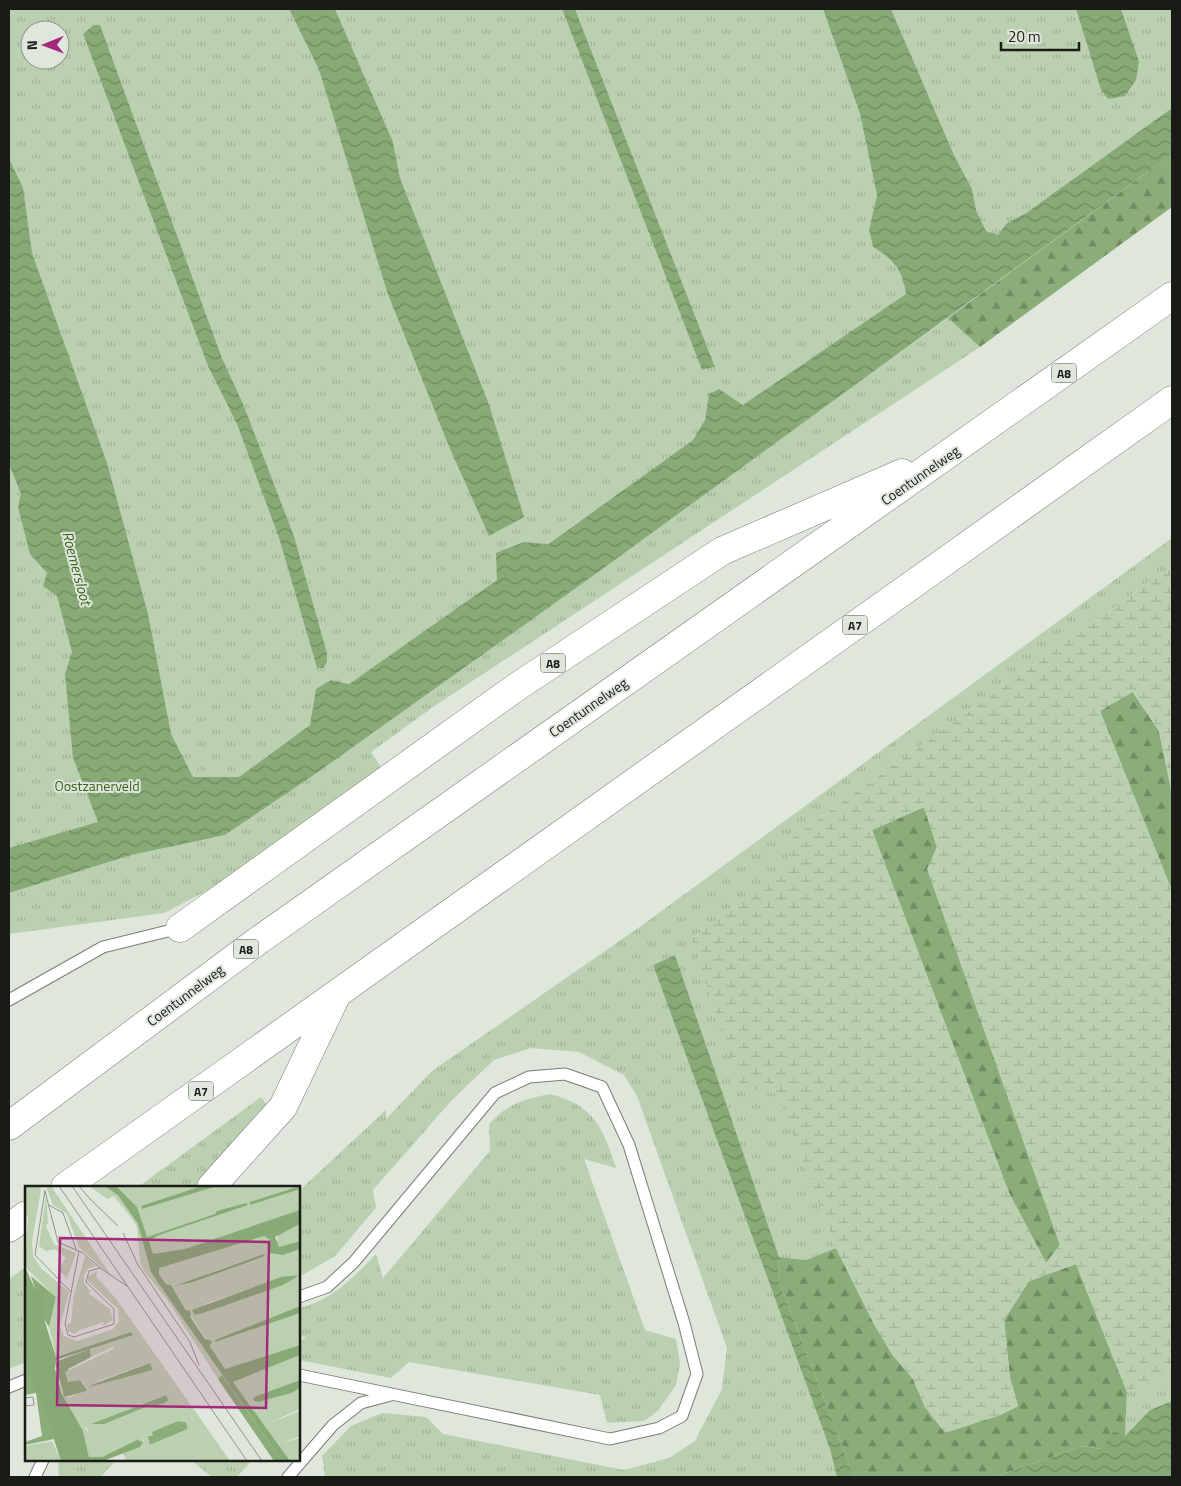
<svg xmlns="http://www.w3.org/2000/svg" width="1181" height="1486" viewBox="0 0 1181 1486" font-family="'Titillium Web',sans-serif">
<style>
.grass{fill:url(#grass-tufts);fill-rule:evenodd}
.forest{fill:url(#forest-firs)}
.wetland{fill:url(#wetland-marsh);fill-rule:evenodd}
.water{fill:url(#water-waves)}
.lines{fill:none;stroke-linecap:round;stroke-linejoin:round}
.lane-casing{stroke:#787f75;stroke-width:13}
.highway-casing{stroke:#787f75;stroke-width:29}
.lane{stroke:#fff;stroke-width:11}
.highway{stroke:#fff;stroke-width:28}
.labels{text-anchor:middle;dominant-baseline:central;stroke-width:4;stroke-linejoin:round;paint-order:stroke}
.shield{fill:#dfe6db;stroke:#545852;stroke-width:1}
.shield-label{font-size:12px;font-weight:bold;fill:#191b17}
.street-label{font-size:14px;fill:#191b17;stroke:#dfe6db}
.park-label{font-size:14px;fill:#39631a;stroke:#dfe6db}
.water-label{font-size:15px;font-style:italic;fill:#3a631b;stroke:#dfe6db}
.inset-road{fill:none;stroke:#90958d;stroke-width:1}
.view{fill:#a5287a;fill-opacity:0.15;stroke:#a5287a;stroke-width:2.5}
.inset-edge{fill:none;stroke:#191b17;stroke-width:2.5}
</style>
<defs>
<pattern id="grass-tufts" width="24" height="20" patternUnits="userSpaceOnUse" patternTransform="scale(1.25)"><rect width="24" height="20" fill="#bbd0b0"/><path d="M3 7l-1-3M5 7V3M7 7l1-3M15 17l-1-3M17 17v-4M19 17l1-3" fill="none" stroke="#a0b297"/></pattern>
<pattern id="forest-firs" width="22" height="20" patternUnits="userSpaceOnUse" patternTransform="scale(1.25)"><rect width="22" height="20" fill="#8bad79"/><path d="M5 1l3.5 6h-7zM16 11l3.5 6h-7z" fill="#718c62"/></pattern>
<pattern id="wetland-marsh" width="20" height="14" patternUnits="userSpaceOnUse" patternTransform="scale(1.25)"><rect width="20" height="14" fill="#bbd0b0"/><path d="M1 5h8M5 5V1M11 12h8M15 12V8" fill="none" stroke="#a0b297"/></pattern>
<pattern id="water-waves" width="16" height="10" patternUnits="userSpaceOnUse" patternTransform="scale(1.25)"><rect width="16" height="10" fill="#88aa76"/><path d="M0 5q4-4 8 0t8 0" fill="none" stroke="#6e8a60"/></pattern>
</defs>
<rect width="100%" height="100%" fill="#dfe6db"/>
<path class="grass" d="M9,9H289L319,70L387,292L450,449L489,536L420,232L400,178L393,142L335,9H562L702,370L715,367L575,9H823L860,114L877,195L869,230L873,247C894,260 902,269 907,294L743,405L719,389L710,394L705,420L693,440L547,544L524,542L497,580L349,684L331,680L310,725L239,777H193L177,747L213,838L225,835L311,777L948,318L980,347L433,707L371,752L382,769L218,885L164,913L9,934V167L23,188L9,158ZM93,25H100L222,358L244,406L294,536L327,653L323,668H317L279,538L237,423L208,366L83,34ZM30,30H60V60H30Z
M891,9H1076L1101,90L1108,99L1139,61L1121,9H1172V108L1026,213L1007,223L998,235L986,231L976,210L972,189L954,155Z
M1172,538V566L792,838L788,864L692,939L777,1093L836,1248L806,1260L779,1257L675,955L653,965L830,1449L837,1477H323L325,1475L322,1456L351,1426L382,1413L426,1417L443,1434L624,1470L669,1458L695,1441L722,1389L727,1348L637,1096L624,1075L579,1052L531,1048L494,1060L452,1100L373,1190L376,1208L335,1256L299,1277V1191L386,1110V1119L432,1071L641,926Z
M550,1094C594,1105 603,1128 616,1168L584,1159L645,1330L676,1339L680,1363L676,1385L658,1411L644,1421L607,1423L600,1395L409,1362L391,1378L299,1360V1342L306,1337L299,1336V1308C331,1301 354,1277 376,1254L383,1278L490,1151L489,1124C507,1104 524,1099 550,1094Z
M261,1097L269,1107L199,1187H138Z
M26,1267V1362L9,1369V1279Z
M1172,1373V1401L1150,1410L1125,1436L1127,1392Z
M58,1460H116L101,1477H59Z
M191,1460H252L237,1477H212Z"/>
<path class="forest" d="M1172,154V207L980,347L948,318Z
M1132,691L1159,731L1172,794V891L1100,711Z
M924,807L937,847L928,869L1060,1245L1046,1263L1009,1193L872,830Z
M836,1248L874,1324L892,1354L913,1379L925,1407L945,1432L1000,1415L1018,1406L1010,1378L1004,1320L1029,1281L1076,1264L1127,1392L1125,1436L1101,1449L1083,1446L995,1477H854L778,1279L779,1257L806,1260Z"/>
<path class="wetland" d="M1172,566V794L1159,731L1133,692L1100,711L1172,891V1373L1127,1392L1076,1264L1029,1281L1004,1320L1010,1378L1018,1406L1000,1415L945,1433L925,1407L913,1379L892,1354L874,1324L836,1248L777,1094L739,1086L692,939L787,864L792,838ZM924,807L937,847L927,869L1060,1245L1046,1263L1009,1193L872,830Z"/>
<path class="water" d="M289,9H335L393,142L400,178L488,402L524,517L489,536L450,449L387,292L319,70Z
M562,9H575L715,367L702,370Z
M823,9H891L954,155L972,189L976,210L986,231L998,235L1007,223L1026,213L1172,108V154L601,570L311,777L225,835L131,855L9,893V848L98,822L73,758L65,674L72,652L57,596L43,586L47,573L30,554L18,507L21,494L9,464V158L23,188L32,253L107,463L148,614L171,734L193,777H239L310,725L316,689L331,680L349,684L497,580L496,553L524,542L548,544L693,440L705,420L709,394L719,389L743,405L906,294C903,270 893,259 873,247L869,230L877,195L860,114Z
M1076,9H1121L1139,61L1136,80L1125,96L1108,99L1101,90Z
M93,25H100L222,358L244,406L294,536L327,653V662L323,668H317L279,538L237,424L208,366L83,34Z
M675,955L779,1257L778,1279L854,1477H837L830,1449L653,965Z
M1172,1401V1477H995L1083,1446L1101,1449L1114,1430L1125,1436L1150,1410Z"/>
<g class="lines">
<defs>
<path id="lane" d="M9,1000L103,947L180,928
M299,1297L327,1287L354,1262L495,1093L529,1077L565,1074L602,1087L629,1145L684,1323L697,1374L682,1416L659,1428L610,1439L299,1375
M9,1387L26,1380
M35,1477L43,1460
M288,1477L333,1425L361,1403L391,1395"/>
<path id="highway" d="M180,928L518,686L722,551L902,473
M9,1126L259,940L1172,296
M65,1187L1172,400
M211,1187L283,1107L336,996
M9,1228L26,1215"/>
</defs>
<use href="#lane" class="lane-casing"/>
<use href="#highway" class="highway-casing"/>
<use href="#lane" class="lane"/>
<use href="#highway" class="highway"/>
</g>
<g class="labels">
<g class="shield">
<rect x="1051.5" y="363.5" width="25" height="19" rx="4"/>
<rect x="842.5" y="615.5" width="25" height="19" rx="4"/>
<rect x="540.5" y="653.5" width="25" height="19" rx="4"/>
<rect x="233.5" y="939.5" width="25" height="19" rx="4"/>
<rect x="188.5" y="1081.5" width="25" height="19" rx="4"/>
</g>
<g class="shield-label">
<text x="1064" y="373">A8</text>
<text x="855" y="625">A7</text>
<text x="553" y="663">A8</text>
<text x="246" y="949">A8</text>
<text x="201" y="1091">A7</text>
</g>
<g class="street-label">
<text transform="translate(920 475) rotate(-35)">Coentunnelweg</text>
<text transform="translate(588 707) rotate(-35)">Coentunnelweg</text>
<text transform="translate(185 995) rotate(-37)">Coentunnelweg</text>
</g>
<g class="park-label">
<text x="97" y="785">Oostzanerveld</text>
</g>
<g class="water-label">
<text transform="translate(77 568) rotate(75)">Roemersloot</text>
</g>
</g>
<g transform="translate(25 1186)">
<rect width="275" height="275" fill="#dfe6db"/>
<path d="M0,0H14L16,4L7,55L8,70L16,82L44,106L35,140L39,150L52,155L88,143L94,135L93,123L63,95V90L72,85L71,90L92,114L205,275H196L124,166L110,151L66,171L65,163L107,149L106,146L31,171L24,141L31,111L0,81L3,30L0,31ZM21,0H26L87,91L54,61L42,28L28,19ZM64,0H79L86,5L81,0H275V55L254,61L251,57L253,50L241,51L245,54L244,66L258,68L275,63V89L255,92L180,118L181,126L275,90V120L190,154L275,127V159L200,183L146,99L141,98L134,88V81L126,85L197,189L193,193L143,115L119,85L115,77L112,40L104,29L89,10L83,13ZM239,68L240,70L167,94L192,84ZM21,9L23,37L21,40L29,58L51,67L42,92L33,84L41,72L30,63L21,65L14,60ZM60,70L71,80L64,82L59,89V97L66,106L63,107L85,123L88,134L78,140L79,136L55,144L50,148L43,145L42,138L46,137L49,108ZM275,169V194L227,212L252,210L275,202V223L242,238L275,225V250L257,257L275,252V275H265L208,196ZM39,211H45L57,239L64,246L111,247L116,249L120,259L100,272L97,266L105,263L112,254L77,271H64L58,245ZM27,255L36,275H0V260Z" fill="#bbd0b0" fill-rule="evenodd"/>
<path d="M6,90L31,111L24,141L19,133V105L10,103ZM0,163L29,253L0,259V256L17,250L11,207L0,209ZM65,163L66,171L43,183L47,195L55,194L63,205L39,211L30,176ZM125,177L128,184L66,202L63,200ZM197,189L257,275H249L193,193ZM141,209L144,214L138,218L121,221L80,238H65ZM153,235L161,236L163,243L125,259L122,250L127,245Z" fill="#8bad79"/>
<path d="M91,0H177L109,21ZM110,151L124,166L196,275H101L100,272L120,259L117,249L111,247L65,266L63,243L57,239L45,211L63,204L56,194L43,196L40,186L88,163L89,157ZM125,177L128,184L64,201L73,195ZM141,209L144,214L138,218L121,221L80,238H66ZM153,235L161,236L163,243L125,259L123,250H128L127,246Z" fill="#bbd0b0" fill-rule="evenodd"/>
<path d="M79,0H91L112,21L122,51L190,28L192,25L221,17L223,19L134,49L124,55L128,68L160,63L275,24V38L250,51L254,61L275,55V63L258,69L244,67L245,54L239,50L134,82V88L141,98L146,99L161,124L165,125L166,132L180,153L187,155L185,160L200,183L275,159V169L208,196L265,275H257L134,98L126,86L113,38L93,9ZM177,0H192L117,23L116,20ZM275,0V3L225,19V16ZM239,68L240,70L168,96L149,100ZM0,81L10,103L19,104V133L31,171L106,146L108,149L31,174L30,183L37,208L58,245L64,271H77L112,254L118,256L115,261L78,275H36L14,208L9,202L0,163ZM275,89L258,99L181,126L170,129L167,124L256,91ZM275,120V127L190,156V154ZM275,194V202L266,207L233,216L228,214L229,211Z" fill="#88aa76"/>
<path class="inset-road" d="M34,0L222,275M47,0L237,275M54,0L65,13M20,4L10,69L46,106M20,5L33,56L58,67L75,82M65,13L93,40M24,19L38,27L51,63M98,47L113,79M54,65L40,138L43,149L49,151L89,138V123L61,96L64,85L75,82M113,79L165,156L174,179M75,82L102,100M0,212L8,211L9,219L0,220"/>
<path class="view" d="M35,52L244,56L241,222L32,219Z"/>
<rect width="275" height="275" class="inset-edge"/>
</g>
<rect width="1181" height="1486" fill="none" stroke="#191b17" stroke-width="20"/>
<g transform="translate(45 45) rotate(269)"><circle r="24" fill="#dfe6db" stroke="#90958d"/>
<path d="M0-4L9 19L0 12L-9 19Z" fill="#a5287a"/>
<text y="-8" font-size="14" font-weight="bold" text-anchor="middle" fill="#191b17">N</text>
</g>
<path d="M1001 42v8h78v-8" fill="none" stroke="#191b17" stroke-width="2.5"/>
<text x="1008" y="42" font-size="15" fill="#191b17" stroke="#dfe6db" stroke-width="4" paint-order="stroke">20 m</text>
</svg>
